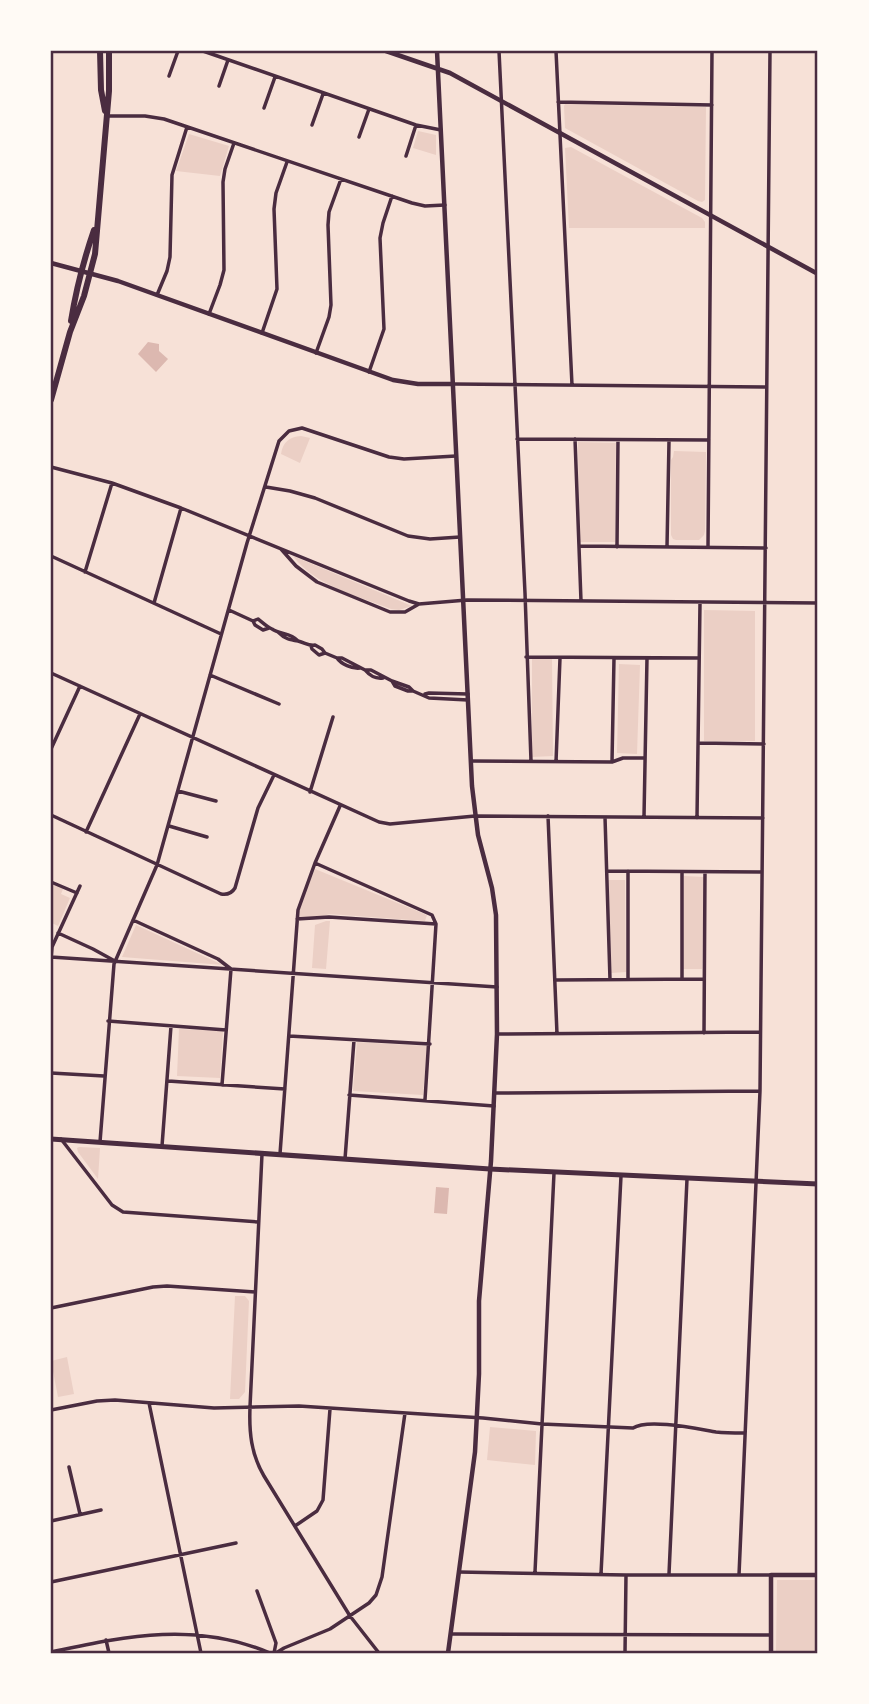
<svg xmlns="http://www.w3.org/2000/svg" width="869" height="1704" viewBox="0 0 869 1704" font-family="Mulish,sans-serif">
<style>
.green{fill:#ebcfc5}
.water{fill:#dcb8b0}
.lines{fill:none;stroke-linecap:round;stroke-linejoin:round}
.minor{stroke:#4a2c40;stroke-width:3.5}
.tertiary{stroke:#4a2c40;stroke-width:4.5}
.secondary{stroke:#4a2c40;stroke-width:5}
.primary{stroke:#4a2c40;stroke-width:6}
.neatline{fill:none;stroke:#4a2c40;stroke-width:2.5}
</style>
<rect width="100%" height="100%" fill="#f7e1d7"/>
<path class="green" d="M565,104L706,107L705,200L702,202L698,201L565,128L564,106Z
M418,131L436,135V155L413,148Z
M189,134L229,146L220,176L176,171Z
M571,147L702,218L705,222V228H569L565,148Z
M301,436L310,438L300,463L281,454C283,442 289,437 301,436Z
M578,442L616,443L615,542H579Z
M674,451L706,452L705,531L704,535L699,540H676L673,539L671,535V460L673,457Z
M293,556L412,606L399,610L391,609C358,596 315,586 293,556Z
M704,610L755,611V741H704Z
M532,659H552L553,756L532,757Z
M619,664L640,665L637,754L617,753Z
M315,869L427,915L425,921L329,914L313,920L302,919L298,917L299,908Z
M684,876L704,877L702,969H683Z
M608,880H625L626,972L611,973Z
M51,884L63,889L61,894L70,898L58,926L52,923L51,925Z
M326,921H330L326,969L312,968L315,925Z
M136,925L223,965L122,957Z
M179,1029L223,1031L220,1078L177,1076Z
M357,1042L427,1046L423,1095L353,1091Z
M79,1147L100,1148L98,1179L78,1152L77,1148Z
M235,1296H245L249,1301L245,1392L239,1399H230Z
M67,1357L74,1394L58,1397L51,1361Z
M490,1427L536,1431L535,1465L487,1460Z
M777,1580H818V1653H776Z"/>
<path class="water" d="M148,342L159,344V351L168,359L156,372L138,354Z
M436,1187L449,1188L447,1214L434,1213Z"/>
<g class="lines">
<path class="minor" d="M203,51L416,125L441,130
M499,51L525,593L531,761
M556,51L572,385
M169,76L178,51
M219,86L228,60
M558,102L712,105
M264,108L275,77
M108,116H145L164,119L412,203L425,206L445,205
M312,125L323,94
M359,137L369,109
M406,156L416,125
M157,295L167,271L170,257L172,175L187,127
M209,314L220,285L224,270L223,182L225,169L234,143
M262,333L277,289L274,209L276,193L287,162
M316,353L329,317L331,305L328,225L329,212L341,179
M369,372L384,329L380,238L383,223L392,196
M453,384L766,387
M517,439L709,440
M575,439L581,601
M51,467L112,483L181,508L409,601L419,604L467,600L818,603
M266,487L290,491L315,498L408,536L430,539L460,537
M579,546L766,548
M617,547L618,440
M667,547L669,441
M708,547L712,51
M281,549L296,566L317,582L390,612H405L419,604
M51,556L221,634
M85,572L112,483
M154,603L181,508
M229,610L253,621L255,625L263,630L269,628
M253,621L258,619C262,622 267,627 272,629C281,635 290,632 298,641
M278,632C285,639 290,640 298,641C306,643 308,646 315,645L322,649L325,653L337,658H342L365,670H371L392,681L409,687L413,691
M311,646L312,649L319,655L325,653
M526,657L699,658
M337,658C341,664 352,669 360,668
M365,670C370,676 376,679 383,678
M51,673L379,822L390,824L475,816L763,818
M210,675L279,704
M392,681L395,686L408,691H413L429,698L468,700
M425,694L429,693L468,694
M699,743L764,744
M51,749L80,686
M471,761L612,762L623,758H645
M556,762L560,658
M612,762L614,658
M178,791L216,801
M310,792L333,717
M51,815L221,894C227,895 232,893 235,888L258,808L274,775
M548,816L557,1034
M605,817L610,980
M644,817L647,658
M697,818L700,603
M169,826L207,837
M86,832L140,714
M315,863L432,915L436,924L425,1100
M607,871L762,872
M51,882L77,893
M297,919L329,917L436,924
M133,920L218,959L231,969L222,1085
M58,933L93,949L113,960
M51,957L497,987
M51,958L52,947L80,886
M628,979V871
M682,979V872
M555,980L704,979
M108,1021L226,1030
M704,1033L705,872
M497,1034L760,1032
M289,1036L430,1044
M51,1073L104,1076
M168,1081L285,1089
M494,1093L760,1091
M349,1095L494,1106
M61,1139L112,1205L123,1212L258,1222
M100,1142L114,964L157,865L247,543L279,441L289,431L302,428L389,457L404,459L456,456
M162,1146L171,1026
M262,1154L250,1407C249,1432 251,1454 264,1476L350,1616L379,1653
M280,1154L298,910L315,863L340,806
M345,1159L354,1040
M51,1308L153,1287L167,1286L255,1292
M149,1403L201,1653
M51,1410L97,1401L115,1400L214,1408L299,1406L483,1418L542,1424L633,1428C648,1418 698,1429 716,1432C725,1433 735,1433 744,1433
M69,1467L80,1514
M51,1521L101,1510
M295,1526L317,1511L323,1500L330,1409
M459,1572L626,1575H771
M535,1572L554,1173
M601,1574L621,1176
M669,1574L687,1179
M739,1575L760,1091L770,51
M51,1582L236,1543
M257,1591L276,1643L274,1653
M451,1634L771,1635
M106,1640L109,1653
M51,1652C127,1636 195,1621 270,1653
M276,1653L284,1648L330,1629L369,1603L376,1595L382,1577L387,1541L405,1413
M625,1653L626,1575"/>
<path class="tertiary" d="M386,51L450,73L818,274
M437,51L472,786L478,835L492,888L496,915L497,1034L491,1161L479,1301V1374L475,1452L448,1653
M51,263L118,281L393,380L418,384H453
M771,1653V1575H818"/>
<path class="secondary" d="M51,1139L490,1169L818,1184"/>
<path class="primary" d="M100,51L101,90L105,111
M71,321C76,290 84,259 94,230
M51,400L70,332L84,296L95,254L109,91V51"/>
</g>
<rect width="869" height="1704" fill="none" stroke="#fffaf5" stroke-width="105"/>
<rect x="52" y="52" width="764" height="1600" class="neatline"/>
</svg>
